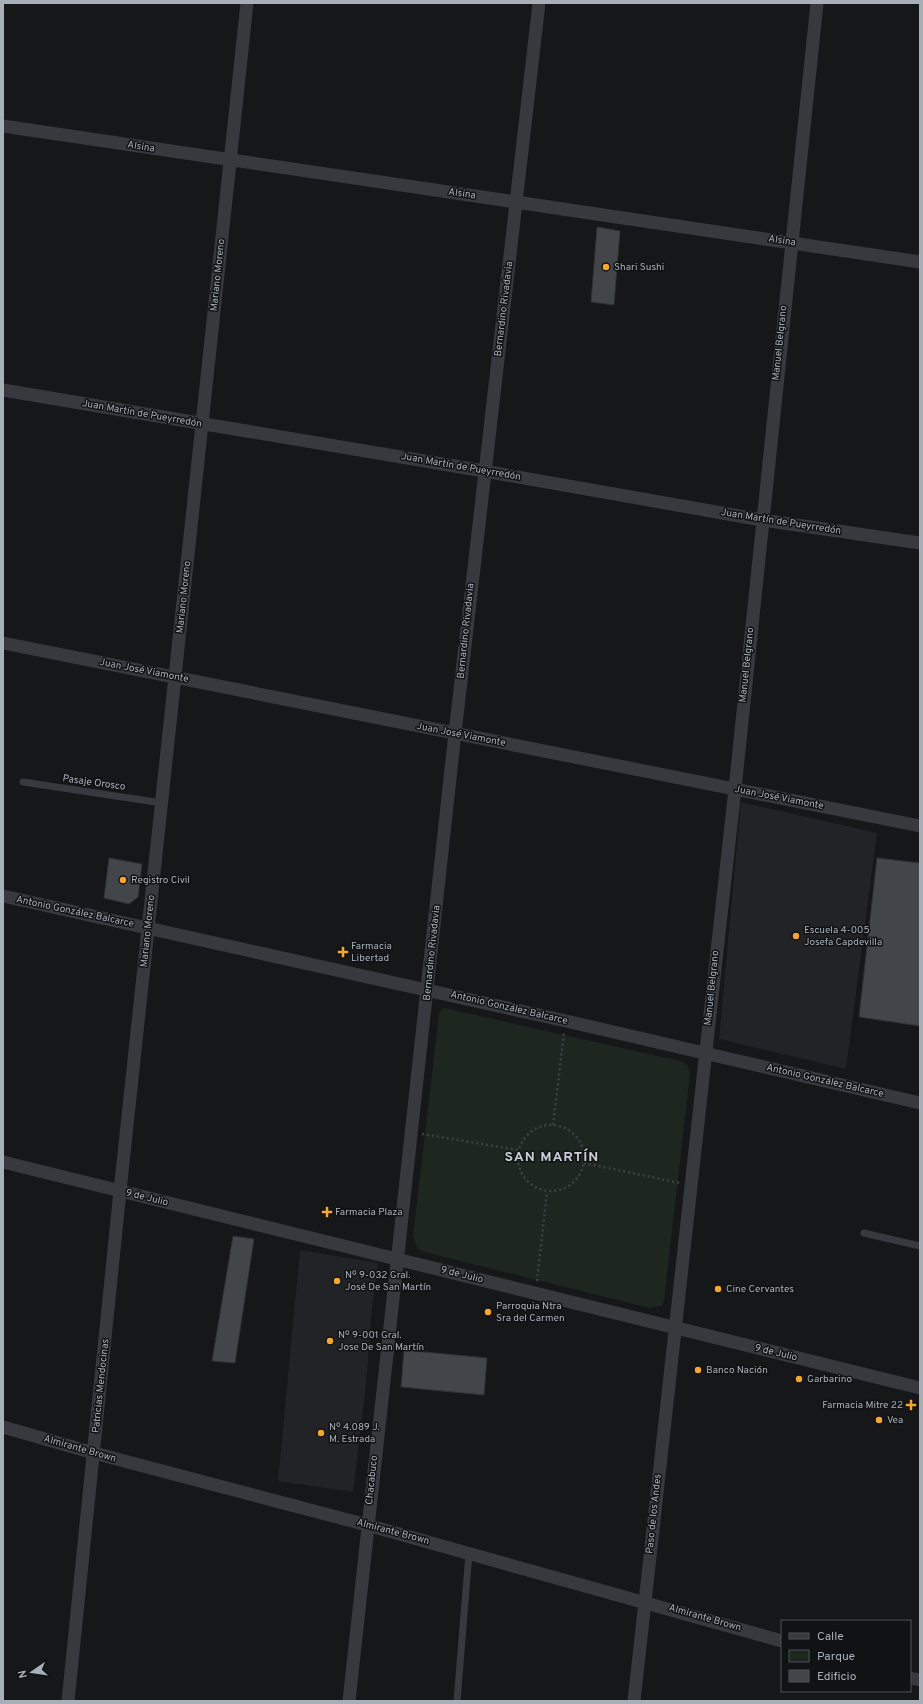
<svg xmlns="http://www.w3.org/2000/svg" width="923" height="1704" viewBox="0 0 923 1704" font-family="Overpass,sans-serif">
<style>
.built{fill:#222326}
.green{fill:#1e271f}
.building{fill:#424549;stroke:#303135}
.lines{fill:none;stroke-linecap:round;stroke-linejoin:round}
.path{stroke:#3d4045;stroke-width:2.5;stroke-dasharray:2 3;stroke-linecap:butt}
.lane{stroke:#37393e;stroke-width:7}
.street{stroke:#37393e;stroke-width:13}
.poi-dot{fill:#f6a531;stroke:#111214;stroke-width:1.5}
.labels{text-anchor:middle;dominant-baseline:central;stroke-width:3;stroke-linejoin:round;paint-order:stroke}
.street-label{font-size:10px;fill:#a8afb9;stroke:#111214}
.poi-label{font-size:10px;fill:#a8afb9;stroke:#111214;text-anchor:start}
.district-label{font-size:14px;font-weight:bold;letter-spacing:1px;fill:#c9cdd5;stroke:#111214}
</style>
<rect width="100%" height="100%" fill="#161719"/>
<path class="built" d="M741,802L877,833L846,1069L719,1039Z
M300,1250L378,1263L372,1307L366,1385L353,1492L278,1481Z"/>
<path class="green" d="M444,1008L684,1062L688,1066L690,1074L664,1300L662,1306L650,1308L424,1252L417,1248L413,1236L439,1014L441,1010Z"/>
<path class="building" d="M597,227L620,231L614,305L591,302Z
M109,858L142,864L138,897L129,904L104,898Z
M877,858L920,863V1026L859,1017Z
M233,1236L254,1239L235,1363L212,1361Z
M404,1350L487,1358L484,1395L401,1387Z"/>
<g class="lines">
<path class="path" d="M518 1158a33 33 0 1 1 66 0a33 33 0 1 1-66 0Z
M553,1125L564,1033
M422,1134L519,1150
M584,1163L680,1183
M537,1281L547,1192"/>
<path class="lane" d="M23,782L162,803
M864,1233L920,1246
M457,1701L469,1553"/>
<path class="street" d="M3,126L920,262
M3,390L484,471L762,520L920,543
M3,643L920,826
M3,896L566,1021L920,1103
M3,1162L920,1388
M3,1427L94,1453L367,1525L782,1641
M910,1678L920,1680
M68,1701L120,1191L247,3
M349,1701L455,733L539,3
M634,1701L735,789L817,3"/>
</g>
<g class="poi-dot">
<circle cx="606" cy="267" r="4"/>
<circle cx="123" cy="880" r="4"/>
<circle cx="796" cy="936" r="4"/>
<path d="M341 946h4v4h4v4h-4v4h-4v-4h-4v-4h4z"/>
<path d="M325 1206h4v4h4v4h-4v4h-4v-4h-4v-4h4z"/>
<circle cx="337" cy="1281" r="4"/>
<circle cx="718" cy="1289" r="4"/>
<circle cx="488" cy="1312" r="4"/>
<circle cx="330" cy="1341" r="4"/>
<circle cx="698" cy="1370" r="4"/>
<circle cx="799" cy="1379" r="4"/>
<path d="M909 1399h4v4h4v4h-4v4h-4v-4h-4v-4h4z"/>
<circle cx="879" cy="1420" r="4"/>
<circle cx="321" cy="1433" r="4"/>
</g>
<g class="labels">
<g class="street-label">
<text transform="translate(141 147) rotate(9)">Alsina</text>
<text transform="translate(462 194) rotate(8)">Alsina</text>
<text transform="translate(782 241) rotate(9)">Alsina</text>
<text transform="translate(218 275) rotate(-84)">Mariano Moreno</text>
<text transform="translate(504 309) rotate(-83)">Bernardino Rivadavia</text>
<text transform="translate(780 343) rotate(-84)">Manuel Belgrano</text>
<text transform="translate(142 414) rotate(10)">Juan Martín de Pueyrredón</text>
<text transform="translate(461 467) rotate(10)">Juan Martín de Pueyrredón</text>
<text transform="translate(781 522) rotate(9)">Juan Martín de Pueyrredón</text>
<text transform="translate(184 597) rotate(-84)">Mariano Moreno</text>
<text transform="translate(466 631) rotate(-84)">Bernardino Rivadavia</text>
<text transform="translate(747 665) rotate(-84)">Manuel Belgrano</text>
<text transform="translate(144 671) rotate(11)">Juan José Viamonte</text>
<text transform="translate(461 735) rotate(11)">Juan José Viamonte</text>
<text transform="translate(94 783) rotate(8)">Pasaje Orosco</text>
<text transform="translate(779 798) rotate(11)">Juan José Viamonte</text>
<text transform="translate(75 912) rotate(12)">Antonio González Balcarce</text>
<text transform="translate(148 931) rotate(-84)">Mariano Moreno</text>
<text transform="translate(432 953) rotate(-84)">Bernardino Rivadavia</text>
<text transform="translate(712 988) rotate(-84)">Manuel Belgrano</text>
<text transform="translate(509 1008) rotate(13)">Antonio González Balcarce</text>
<text transform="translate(825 1081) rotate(13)">Antonio González Balcarce</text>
<text transform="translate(147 1198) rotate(14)">9 de Julio</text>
<text transform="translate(462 1275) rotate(14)">9 de Julio</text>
<text transform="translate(776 1353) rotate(14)">9 de Julio</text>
<text transform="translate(101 1386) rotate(-84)">Patricias Mendocinas</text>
<text transform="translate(80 1449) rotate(16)">Almirante Brown</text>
<text transform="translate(372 1480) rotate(-84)">Chacabuco</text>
<text transform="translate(654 1514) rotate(-84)">Paso de los Andes</text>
<text transform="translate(393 1532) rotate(15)">Almirante Brown</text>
<text transform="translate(705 1618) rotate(16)">Almirante Brown</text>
</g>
<g class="poi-label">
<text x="614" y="267">Shari Sushi</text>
<text x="131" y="880">Registro Civil</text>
<text x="804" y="930">Escuela 4-005<tspan x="804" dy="12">Josefa Capdevilla</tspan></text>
<text x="351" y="946">Farmacia<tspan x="351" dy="12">Libertad</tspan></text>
<text x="335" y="1212">Farmacia Plaza</text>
<text x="345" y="1275">Nº 9-032 Gral.<tspan x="345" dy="12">José De San Martín</tspan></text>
<text x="726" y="1289">Cine Cervantes</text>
<text x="496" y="1306">Parroquia Ntra<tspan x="496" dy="12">Sra del Carmen</tspan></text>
<text x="338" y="1335">Nº 9-001 Gral.<tspan x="338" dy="12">Jose De San Martín</tspan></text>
<text x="706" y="1370">Banco Nación</text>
<text x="807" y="1379">Garbarino</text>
<text x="903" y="1405" text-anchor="end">Farmacia Mitre 22</text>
<text x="887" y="1420">Vea</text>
<text x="329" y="1427">Nº 4.089 J.<tspan x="329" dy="12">M. Estrada</tspan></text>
</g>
<g class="district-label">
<text x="552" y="1157">SAN MARTÍN</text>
</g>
</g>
<rect width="923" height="1704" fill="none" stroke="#a8afb9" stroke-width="8"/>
<rect x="781" y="1620" width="130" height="72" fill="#111214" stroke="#4d5156"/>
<rect x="789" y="1633" width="20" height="6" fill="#37393e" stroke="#4d5156"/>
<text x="817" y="1640" font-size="12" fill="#a8afb9">Calle</text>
<rect x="789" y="1650" width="20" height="12" fill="#1e271f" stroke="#4d5156"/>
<text x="817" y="1660" font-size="12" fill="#a8afb9">Parque</text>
<rect x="789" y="1670" width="20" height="12" fill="#424549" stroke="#4d5156"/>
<text x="817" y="1680" font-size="12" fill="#a8afb9">Edificio</text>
<g transform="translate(32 1672) rotate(257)" stroke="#111214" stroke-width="3" paint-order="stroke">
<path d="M0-3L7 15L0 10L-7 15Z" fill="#a8afb9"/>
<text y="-6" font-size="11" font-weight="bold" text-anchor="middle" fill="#a8afb9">N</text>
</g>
</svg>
